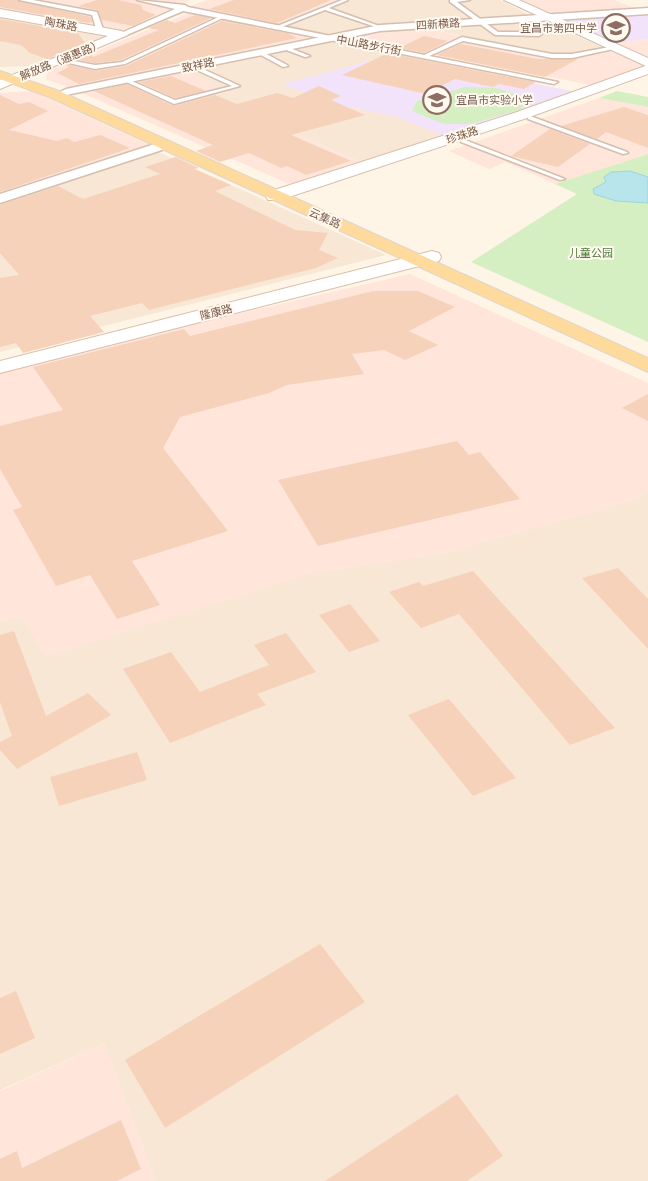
<svg xmlns="http://www.w3.org/2000/svg" width="648" height="1181" viewBox="0 0 648 1181" font-family="'Public Sans','Noto Sans SC',sans-serif">
<style>
.residential{fill:#f7e7d4}
.commercial{fill:#ffe5da}
.education{fill:#f2e3fb}
.green{fill:#d5efc2}
.water{fill:#b8e4eb;stroke:#9dd5de}
.building{fill:#f7d2bb}
.lines{fill:none;stroke-linecap:round;stroke-linejoin:round}
.service-casing{stroke:#d5bead;stroke-width:3}
.pedestrian-casing{stroke:#d5bead;stroke-width:3}
.minor-casing{stroke:#d5bead;stroke-width:3}
.tertiary-casing{stroke:#d5bead;stroke-width:2}
.secondary-casing{stroke:#d9bea9;stroke-width:2}
.primary-casing{stroke:#ddd4cf;stroke-width:2}
.service{fill:#fff;fill-rule:evenodd}
.pedestrian{fill:#fff;fill-rule:evenodd}
.minor{fill:#fff;fill-rule:evenodd}
.tertiary{fill:#fff;fill-rule:evenodd}
.secondary{fill:#fff;fill-rule:evenodd}
.primary{fill:#ffda9d;fill-rule:evenodd}
.labels{text-anchor:middle;dominant-baseline:central;stroke-width:4;stroke-linejoin:round;paint-order:stroke}
.far-street-label{font-size:11px;fill:#7c5947;stroke:#fff9ef}
.far-education-label{font-size:11px;fill:#785e54;stroke:#fff9ef;text-anchor:end}
.far-park-label{font-size:11px;fill:#4f7d3b;stroke:#fff9ef}
</style>
<rect width="100%" height="100%" fill="#fff5e6"/>
<path class="residential" d="M342,0H500L532,16L373,27L330,34L279,25Z
M0,15L109,36L31,66L0,67Z
M540,20L611,51L551,54L416,26Z
M330,41L393,55L283,84L350,107L398,117L443,136L362,162L285,129L183,106L229,91L183,71Z
M156,151L386,255L0,352V203Z
M648,492V1181H156L104,1043L0,1090V621L21,616L440,554L628,502Z"/>
<path class="commercial" d="M0,0H190L120,31L0,10Z
M207,0H342L279,25L188,7Z
M520,0H614L638,10L554,15Z
M189,13L313,37L70,88L46,79L48,71Z
M416,26L551,54L611,51L648,66L595,86L342,36L381,29Z
M648,39V58L616,43Z
M183,71L230,91L184,105L285,129L362,162L289,184L82,93Z
M32,91L152,146L0,193V93Z
M599,98L648,107V154L555,184L506,162L489,169L449,151Z
M410,274L648,383V492L628,502L440,554L310,574L45,657L21,616L0,621V372L128,339Z
M104,1043L156,1181H0V1091Z"/>
<path class="education" d="M648,12V39L616,43L559,17Z
M393,55L577,92L443,136L398,117L350,107L344,109L282,84Z"/>
<path class="green" d="M465,87L496,88L526,97L522,109L471,124H444L412,111L417,101Z
M617,91L648,97V107L599,98Z
M648,154V342L471,262L577,194L555,184Z"/>
<path class="water" d="M630,171L648,177V203L616,201L594,194L593,189L606,182L604,177L611,172Z"/>
<path class="building" d="M0,0H17L91,17L92,22L89,23L0,7Z
M97,0H118L141,5L143,10L156,15L133,26L102,20L97,10L78,6Z
M234,0H331L277,23L209,9Z
M195,15L211,18L121,60L95,63L75,59L91,53L93,57L159,30L148,28L167,20L175,23Z
M0,19L78,33L85,43L47,59L30,53L21,45L0,41Z
M222,21L287,33L297,38L79,84L57,73L69,67L64,64L95,71L126,66Z
M424,36L448,41L424,53L399,48Z
M461,44L538,59H578L545,77L436,55Z
M388,53L536,82L524,89L499,84L493,87L455,79L426,94L342,75Z
M171,76L206,91L175,98L139,82Z
M127,84L174,106L215,95L237,104L277,93L293,98L319,86L341,96L331,100L365,115L291,135L351,161L306,175L287,166L281,168L249,153L220,162L196,151L213,145L94,91Z
M0,95L19,104L29,102L48,111L9,130L57,141L67,138L74,142L100,135L130,148L0,192Z
M624,107L648,115V148L606,132L597,139L561,126Z
M550,129L590,144L558,167L511,156Z
M176,157L199,168L194,169L231,185L215,191L295,230L328,233L319,250L338,258L316,268L149,310L142,303L90,316L104,332L23,353L16,343L0,347V278L19,275L0,253V205L58,186L83,199L160,174L145,167Z
M373,291H418L455,307L409,331L438,345L405,360L384,350L352,354L364,374L287,385L269,393L180,417L163,448L228,531L132,561L160,605L117,619L90,575L56,586L13,510L22,507L0,469V426L63,410L33,367L184,329L190,336Z
M648,394V421L622,408Z
M457,441L469,455L480,452L520,499L318,546L278,480Z
M618,568L648,599V649L582,578Z
M473,571L615,728L570,745L459,614L421,628L389,592L419,582L423,586Z
M350,604L380,641L349,652L319,615Z
M14,631L46,716L88,693L111,715L17,769L0,750V742L12,736L0,702V635Z
M286,633L316,672L257,694L266,705L170,743L123,669L171,652L200,692L269,665L254,645Z
M449,699L516,778L473,796L408,715Z
M137,752L147,780L59,806L50,777Z
M320,944L365,1002L165,1128L125,1060Z
M16,991L35,1038L0,1054V998Z
M457,1094L503,1156L467,1181H325Z
M121,1120L141,1169L117,1181H0V1159L17,1151L22,1168Z"/>
<g class="lines">
<defs>
<path id="service" d="M342,0H348L329,8L382,27V29L325,10L279,28L275,27Z
M450,0H470L457,2L498,32H539L542,34L539,36L495,35L450,2Z
M223,15L227,16L125,64L95,69L56,60L59,58L95,65L122,62Z
M462,37L552,54H572L615,46L618,48L572,58H552L463,41L427,57L422,56Z
M281,46H285L310,56L305,57L281,48Z
M259,50L287,65L288,66L283,67L257,53Z
M192,64L240,86L174,104L122,80L127,79L175,100L232,86L190,67Z
M530,116L627,152L628,153L623,154L528,119V117Z
M461,140H465L565,179L560,180L461,142Z"/>
<path id="pedestrian" d="M19,0H33L97,12L103,29L121,33L175,9L137,0L185,5L188,7L558,82L554,84L183,11L122,37L97,32L92,15Z"/>
<path id="minor" d="M648,8V14L380,31L66,95L60,92L66,89L380,25Z
M164,141L168,142L170,145L168,148L0,203V194Z"/>
<path id="tertiary" d="M504,0H519L648,58V67Z
M0,9L122,31L128,35L0,89V80L108,36L0,17Z"/>
<path id="secondary" d="M648,65V74L527,118L280,200H268L266,196L268,192L517,112Z
M432,251L439,253L441,257L439,261L0,373V361Z"/>
<path id="primary" d="M0,71L59,91L648,358V372L49,97L0,79Z"/>
</defs>
<use href="#service" class="service-casing"/>
<use href="#pedestrian" class="pedestrian-casing"/>
<use href="#minor" class="minor-casing"/>
<use href="#tertiary" class="tertiary-casing"/>
<use href="#secondary" class="secondary-casing"/>
<use href="#primary" class="primary-casing"/>
<use href="#service" class="service"/>
<use href="#pedestrian" class="pedestrian"/>
<use href="#minor" class="minor"/>
<use href="#tertiary" class="tertiary"/>
<use href="#secondary" class="secondary"/>
<use href="#primary" class="primary"/>
</g>
<defs>
<symbol id="school-ring" viewBox="-11 -11 22 22"><circle r="9.5" fill="#fff9ef" stroke="#8d6e63" stroke-width="1.5"/><path d="M0-5L7-2L0 1L-7-2ZM-4 1L0 2.5L4 1V4Q0 6-4 4Z" fill="#8d6e63"/></symbol>
</defs>
<g fill-rule="evenodd">
<use href="#school-ring" x="600" y="12" width="32" height="32"/>
<use href="#school-ring" x="421" y="84" width="32" height="32"/>
</g>
<g class="labels">
<g class="far-street-label">
<text transform="translate(61 24) rotate(10)">陶珠路</text>
<text transform="translate(438 24) rotate(-4)">四新横路</text>
<text transform="translate(369 45) rotate(11)">中山路步行街</text>
<text transform="translate(61 60) rotate(-22)">解放路（通惠路）</text>
<text transform="translate(198 65) rotate(-12)">致祥路</text>
<text transform="translate(462 135) rotate(-18)">珍珠路</text>
<text transform="translate(325 218) rotate(24)">云集路</text>
<text transform="translate(216 312) rotate(-14)">隆康路</text>
</g>
<g class="far-education-label">
<text x="597" y="28">宜昌市第四中学</text>
<text x="456" y="100" text-anchor="start">宜昌市实验小学</text>
</g>
<g class="far-park-label">
<text x="591" y="253">儿童公园</text>
</g>
</g>
</svg>
